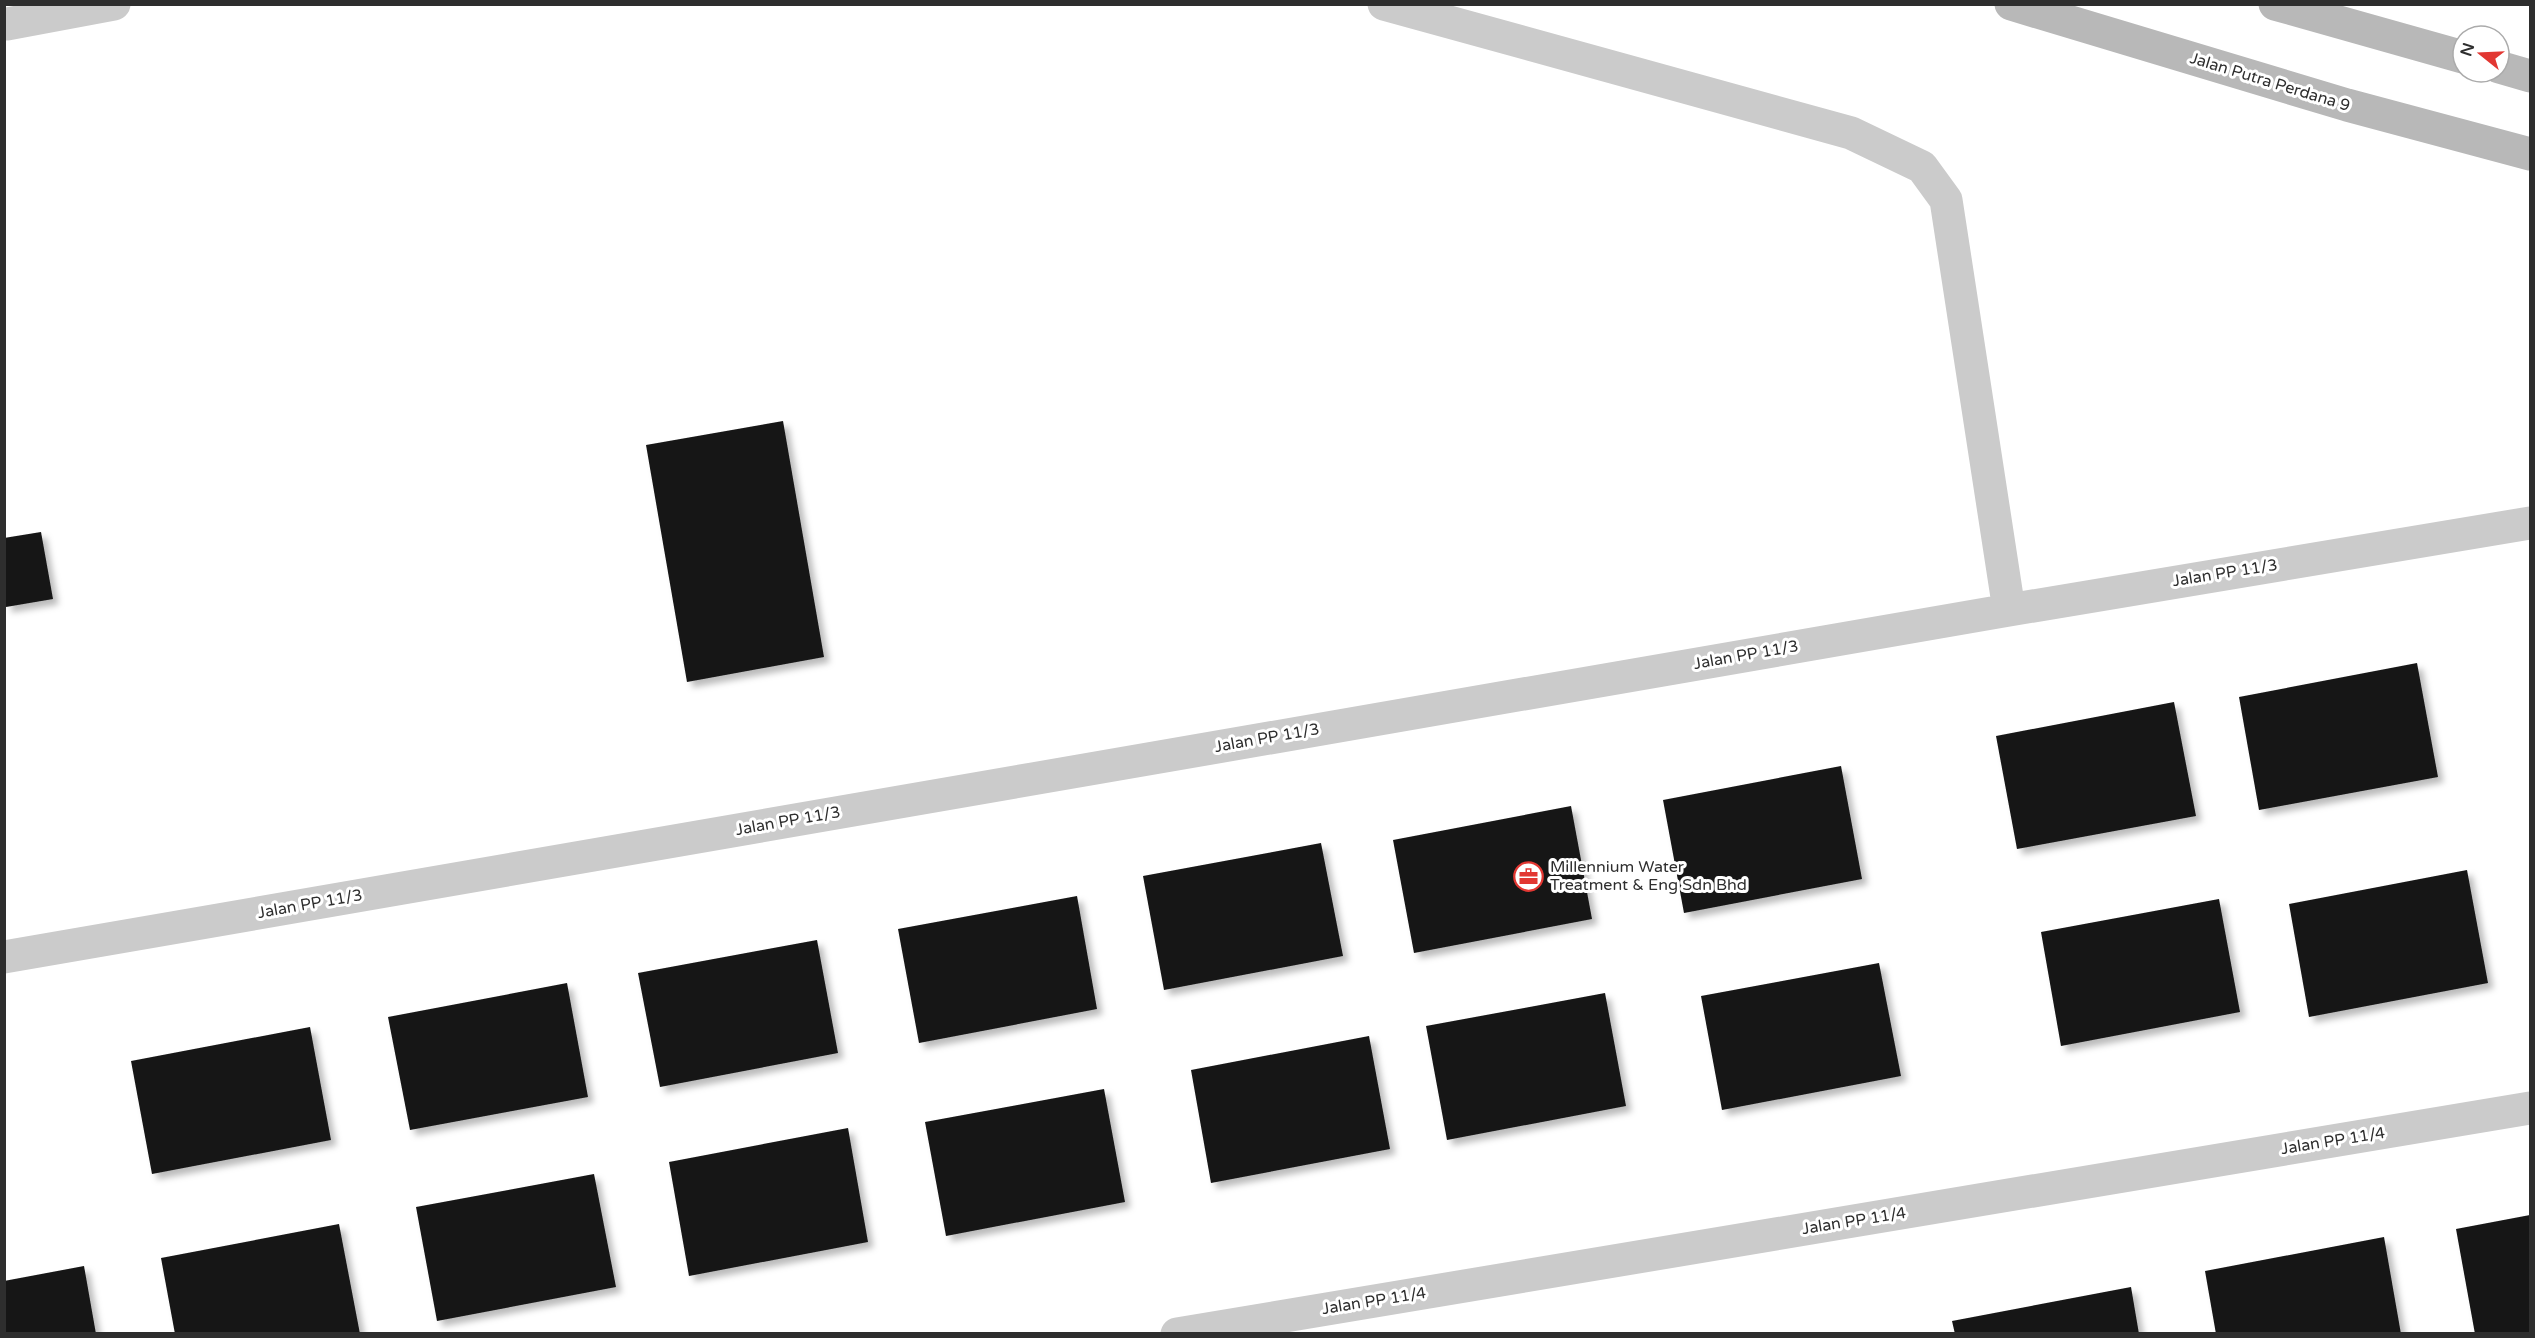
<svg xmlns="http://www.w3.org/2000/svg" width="2535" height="1338" viewBox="0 0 2535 1338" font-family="'Varela Round',sans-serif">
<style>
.building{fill:#151515;filter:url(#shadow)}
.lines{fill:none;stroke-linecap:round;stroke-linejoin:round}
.street{stroke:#cbcbcb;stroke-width:33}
.secondary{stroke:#b8b8b8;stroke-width:33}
.labels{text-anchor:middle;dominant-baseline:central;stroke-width:6;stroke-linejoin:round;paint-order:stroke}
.street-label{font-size:16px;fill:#2e2e2e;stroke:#fff}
.poi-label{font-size:16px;fill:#2e2e2e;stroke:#fff;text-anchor:start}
</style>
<defs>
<filter id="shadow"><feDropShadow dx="5.5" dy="5.5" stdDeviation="3" flood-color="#0004"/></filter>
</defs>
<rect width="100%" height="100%" fill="#fff"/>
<path class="building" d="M783,421L824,657L687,682L646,445Z
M41,532L53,599L6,607L4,538Z
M2417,663L2438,777L2259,810L2239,697Z
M2174,702L2196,816L2017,849L1996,736Z
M1841,766L1862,879L1684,913L1663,800Z
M1571,806L1592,919L1414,953L1393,840Z
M1321,843L1343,956L1164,990L1143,876Z
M2467,870L2488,983L2309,1017L2289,904Z
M1077,896L1097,1009L919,1043L898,929Z
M2219,899L2240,1012L2061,1046L2041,932Z
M817,940L838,1053L660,1087L638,973Z
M1879,963L1901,1076L1722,1110L1701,996Z
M567,983L588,1097L410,1130L388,1017Z
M1605,993L1626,1106L1447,1140L1426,1026Z
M310,1027L331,1140L152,1174L131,1061Z
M1369,1036L1390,1149L1211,1183L1191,1070Z
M1104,1089L1125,1202L946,1236L925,1122Z
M848,1128L868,1242L689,1276L669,1162Z
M594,1174L616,1287L437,1321L416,1207Z
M2530,1215V1333L2475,1334L2456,1229Z
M339,1224L360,1334H175L161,1258Z
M2384,1237L2401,1334H2216L2205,1271Z
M84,1266L96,1334H4V1281Z
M2131,1287L2139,1334H1955L1952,1321Z"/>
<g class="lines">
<path class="street" d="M1384,4L1851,133L1922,167L1946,200L2009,610
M7,24L114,4
M4,957L2009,610L2530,523
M1177,1334L2530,1108"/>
<path class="secondary" d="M2011,4L2347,105L2530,154
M2275,4L2463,57
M2499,67L2530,76"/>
</g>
<defs>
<symbol id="office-ring" viewBox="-11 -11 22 22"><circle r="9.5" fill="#fff" stroke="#e23732" stroke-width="1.5"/><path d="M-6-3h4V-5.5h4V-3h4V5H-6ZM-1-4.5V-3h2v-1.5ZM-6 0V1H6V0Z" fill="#e23732"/></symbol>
</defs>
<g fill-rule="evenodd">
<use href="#office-ring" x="1512" y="860" width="33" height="33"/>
</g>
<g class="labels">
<g class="street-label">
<text transform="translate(2270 82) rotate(17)">Jalan Putra Perdana 9</text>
<text transform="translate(2225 573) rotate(-9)">Jalan PP 11/3</text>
<text transform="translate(1746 655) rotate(-10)">Jalan PP 11/3</text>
<text transform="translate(1267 738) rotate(-10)">Jalan PP 11/3</text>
<text transform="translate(788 821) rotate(-10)">Jalan PP 11/3</text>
<text transform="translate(310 904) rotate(-10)">Jalan PP 11/3</text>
<text transform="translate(2333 1141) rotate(-9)">Jalan PP 11/4</text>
<text transform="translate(1854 1221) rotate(-9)">Jalan PP 11/4</text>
<text transform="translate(1374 1301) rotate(-9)">Jalan PP 11/4</text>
</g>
<g class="poi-label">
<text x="1550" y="867">Millennium Water<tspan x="1550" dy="18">Treatment &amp; Eng Sdn Bhd</tspan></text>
</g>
</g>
<rect width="2535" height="1338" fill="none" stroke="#2e2e2e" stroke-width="12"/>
<g transform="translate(2481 54) rotate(288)"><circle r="28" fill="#ffffff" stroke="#ababab" stroke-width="1.5"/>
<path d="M0-4.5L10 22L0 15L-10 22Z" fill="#e23732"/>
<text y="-9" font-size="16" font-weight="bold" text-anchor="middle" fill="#2e2e2e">N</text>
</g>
</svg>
